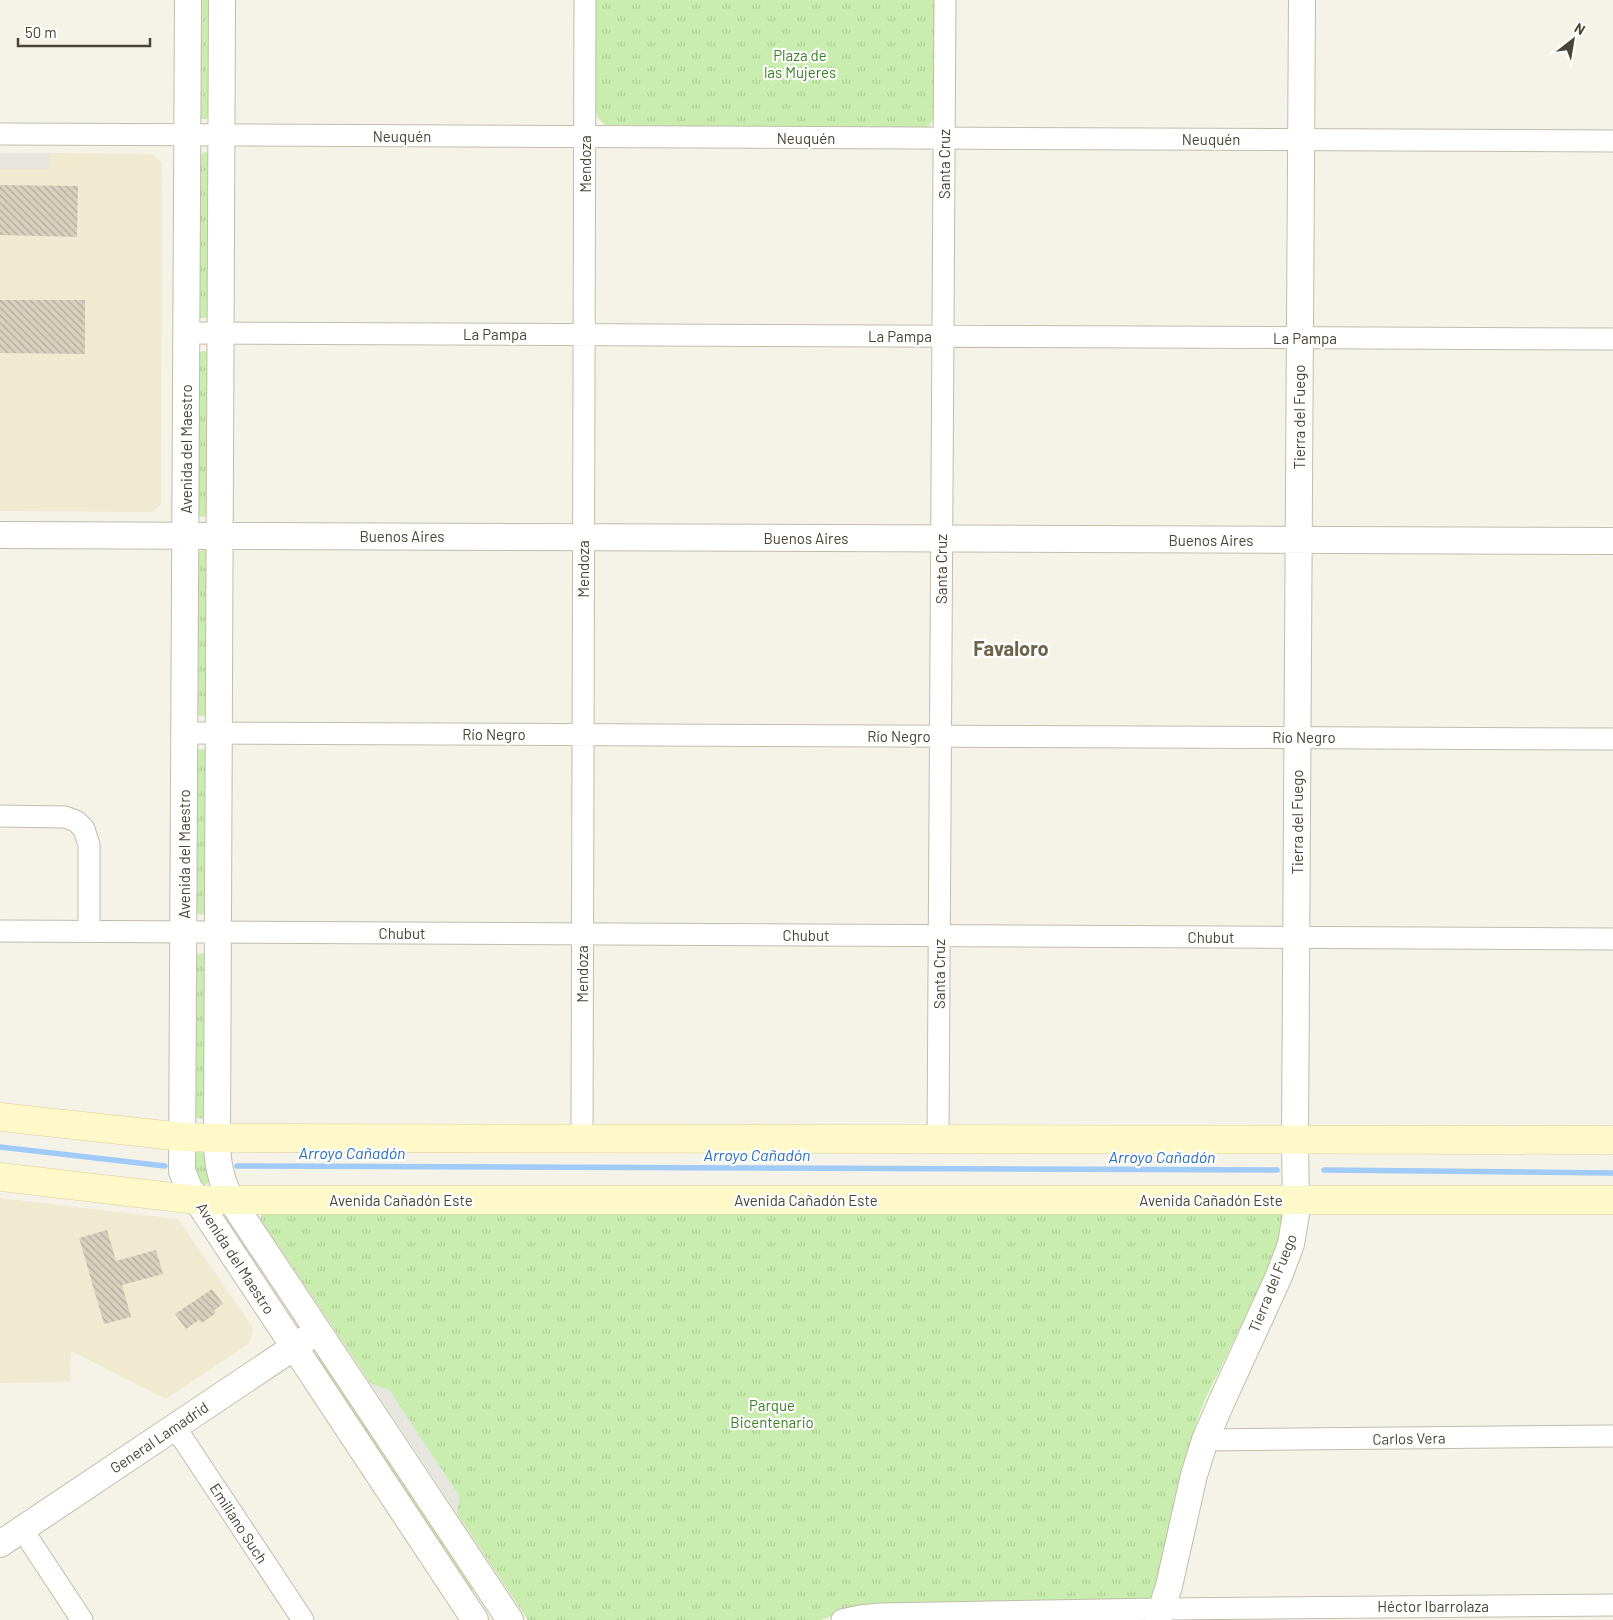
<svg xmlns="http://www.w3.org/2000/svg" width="1613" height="1620" viewBox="0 0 1613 1620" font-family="Barlow,sans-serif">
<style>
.education{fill:#f0ead1}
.grass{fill:url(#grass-tufts)}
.parking{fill:#e7e5e0}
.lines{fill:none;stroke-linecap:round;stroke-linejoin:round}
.stream{stroke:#a0caf7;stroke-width:5.5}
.building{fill:url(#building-back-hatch)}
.minor-casing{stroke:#c2bcaa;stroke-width:23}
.tertiary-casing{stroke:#c2bcaa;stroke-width:28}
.secondary-casing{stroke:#d9cf95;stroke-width:29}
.minor{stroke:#fff;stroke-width:21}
.tertiary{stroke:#fff;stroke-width:26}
.secondary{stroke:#fff8c9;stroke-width:28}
.labels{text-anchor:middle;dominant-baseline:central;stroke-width:4.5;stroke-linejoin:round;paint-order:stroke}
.park-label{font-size:15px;fill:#3c8223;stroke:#fff}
.street-label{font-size:15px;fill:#4a4436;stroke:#fff}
.water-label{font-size:16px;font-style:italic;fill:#256dc0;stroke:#fff}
.district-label{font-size:20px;font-weight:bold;fill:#6e644c;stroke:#fff}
</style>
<defs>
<pattern id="grass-tufts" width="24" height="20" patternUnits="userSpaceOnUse" patternTransform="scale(1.25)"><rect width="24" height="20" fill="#c9edae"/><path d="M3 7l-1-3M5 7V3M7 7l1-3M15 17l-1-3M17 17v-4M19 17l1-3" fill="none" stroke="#aecc96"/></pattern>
<pattern id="building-back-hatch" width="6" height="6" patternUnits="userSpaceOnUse" patternTransform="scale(1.25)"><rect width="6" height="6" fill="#d8d0bd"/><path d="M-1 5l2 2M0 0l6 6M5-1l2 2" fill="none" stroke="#b1aa9a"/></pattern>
</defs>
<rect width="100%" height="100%" fill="#f5f3e8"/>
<path class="education" d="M50,153L153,154L162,164L161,504L152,512L0,511V169H49Z
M0,1198L178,1219L253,1328L250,1343L166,1399L71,1351L70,1382L0,1383Z"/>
<path class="grass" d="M197,0H214L210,117L205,119L200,118Z
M595,0H935L934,118L929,126L921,129L605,125L598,118L596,113Z
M205,152L208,153V317L202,318L197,316L200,154Z
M204,351L209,353L208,514L204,517L198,516V352Z
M204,550L206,551V716H201L196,714L198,552Z
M203,749L208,751L207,912L202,915L195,912L197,750Z
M201,953L207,955L206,1116L201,1119L193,1116L196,954Z
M197,1152L206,1153L210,1182L205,1185L197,1183L193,1156Z
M1281,1212L1285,1221L1273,1260L1204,1402C1181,1462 1169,1527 1155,1590L1151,1598L1147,1601L845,1611L821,1620H528L457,1514L459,1496L389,1390L371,1384L261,1220V1213Z
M320,1355L475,1588L470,1591L315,1359Z"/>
<path class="parking" d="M0,153H50V169H0Z
M371,1384L389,1390L459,1496L457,1514Z"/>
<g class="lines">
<path class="stream" d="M0,1147L165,1166
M237,1166L1277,1170
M1324,1170L1613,1173"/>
</g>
<path class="building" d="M0,185L78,186L77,237L0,235Z
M0,300H85V354L0,353Z
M107,1230L116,1261L156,1250L163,1274L122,1285L131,1317L104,1324L79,1238Z
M212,1289L223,1304L214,1310L216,1313L202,1323L199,1320L186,1329L175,1314Z"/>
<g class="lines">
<defs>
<path id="minor" d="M0,134L1613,141
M186,333L1613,339
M184,733L1613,739
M0,816L65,817L76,821L84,829L89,845V931
M0,931L1613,939
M582,1138L585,0
M938,1139L945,0
M175,1427L303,1620
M1205,1440L1613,1436
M22,1529L82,1620
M842,1620L860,1616L881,1614L1163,1609L1613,1605"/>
<path id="tertiary" d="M188,0L182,1171L189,1188L475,1620
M222,0L217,1138C217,1161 220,1179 231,1200L510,1620
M0,535L1613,541
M0,1544L309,1337
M1158,1620L1169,1586L1194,1475L1205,1440L1221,1403L1279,1276L1291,1244L1296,1214L1295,1139L1302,0"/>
<path id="secondary" d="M0,1117L183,1137L217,1138L1613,1140
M0,1177L197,1200H1613"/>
</defs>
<use href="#minor" class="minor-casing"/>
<use href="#tertiary" class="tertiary-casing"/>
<use href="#secondary" class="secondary-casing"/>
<use href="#minor" class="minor"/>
<use href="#tertiary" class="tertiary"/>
<use href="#secondary" class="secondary"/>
</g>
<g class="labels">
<g class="park-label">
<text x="800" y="55">Plaza de<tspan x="800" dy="17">las Mujeres</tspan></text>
<text x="772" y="1405">Parque<tspan x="772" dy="17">Bicentenario</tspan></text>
</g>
<g class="street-label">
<text x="402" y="136">Neuquén</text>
<text x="806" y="138">Neuquén</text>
<text x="1211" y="139">Neuquén</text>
<text transform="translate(585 164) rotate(-90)">Mendoza</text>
<text transform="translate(944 164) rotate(-90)">Santa Cruz</text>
<text x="495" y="334">La Pampa</text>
<text x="900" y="336">La Pampa</text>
<text x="1305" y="338">La Pampa</text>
<text transform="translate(1299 417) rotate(-90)">Tierra del Fuego</text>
<text transform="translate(186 449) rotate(-90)">Avenida del Maestro</text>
<text x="402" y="536">Buenos Aires</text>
<text x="806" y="538">Buenos Aires</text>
<text x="1211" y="540">Buenos Aires</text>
<text transform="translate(583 569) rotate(-90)">Mendoza</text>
<text transform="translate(941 569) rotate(-90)">Santa Cruz</text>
<text x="494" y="734">Río Negro</text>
<text x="899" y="736">Río Negro</text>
<text x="1304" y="737">Río Negro</text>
<text transform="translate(1297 822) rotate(-90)">Tierra del Fuego</text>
<text transform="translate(184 854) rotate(-90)">Avenida del Maestro</text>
<text x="402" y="933">Chubut</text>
<text x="806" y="935">Chubut</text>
<text x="1211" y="937">Chubut</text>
<text transform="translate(582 974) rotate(-90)">Mendoza</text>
<text transform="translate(939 974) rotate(-90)">Santa Cruz</text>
<text x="401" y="1200">Avenida Cañadón Este</text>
<text x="806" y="1200">Avenida Cañadón Este</text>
<text x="1211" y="1200">Avenida Cañadón Este</text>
<text transform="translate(236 1258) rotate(57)">Avenida del Maestro</text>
<text transform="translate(1272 1283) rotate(-68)">Tierra del Fuego</text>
<text transform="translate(159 1437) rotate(-34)">General Lamadrid</text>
<text transform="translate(1409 1438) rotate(-1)">Carlos Vera</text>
<text transform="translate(239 1523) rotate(57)">Emiliano Such</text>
<text x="1433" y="1606">Héctor Ibarrolaza</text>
</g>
<g class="water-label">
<text x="352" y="1152">Arroyo Cañadón</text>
<text x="757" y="1154">Arroyo Cañadón</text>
<text x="1162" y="1156">Arroyo Cañadón</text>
</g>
<g class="district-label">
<text x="1011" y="648">Favaloro</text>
</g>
</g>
<g transform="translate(1573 40) rotate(31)" stroke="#ffffff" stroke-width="4" paint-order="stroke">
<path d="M0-4L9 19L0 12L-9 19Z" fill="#4a4436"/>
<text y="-8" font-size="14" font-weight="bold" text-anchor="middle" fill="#4a4436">N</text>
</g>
<path d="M18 38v8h132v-8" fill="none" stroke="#4a4436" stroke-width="2.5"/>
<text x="25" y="38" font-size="15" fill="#4a4436" stroke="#ffffff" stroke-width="4" paint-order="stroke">50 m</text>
</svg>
